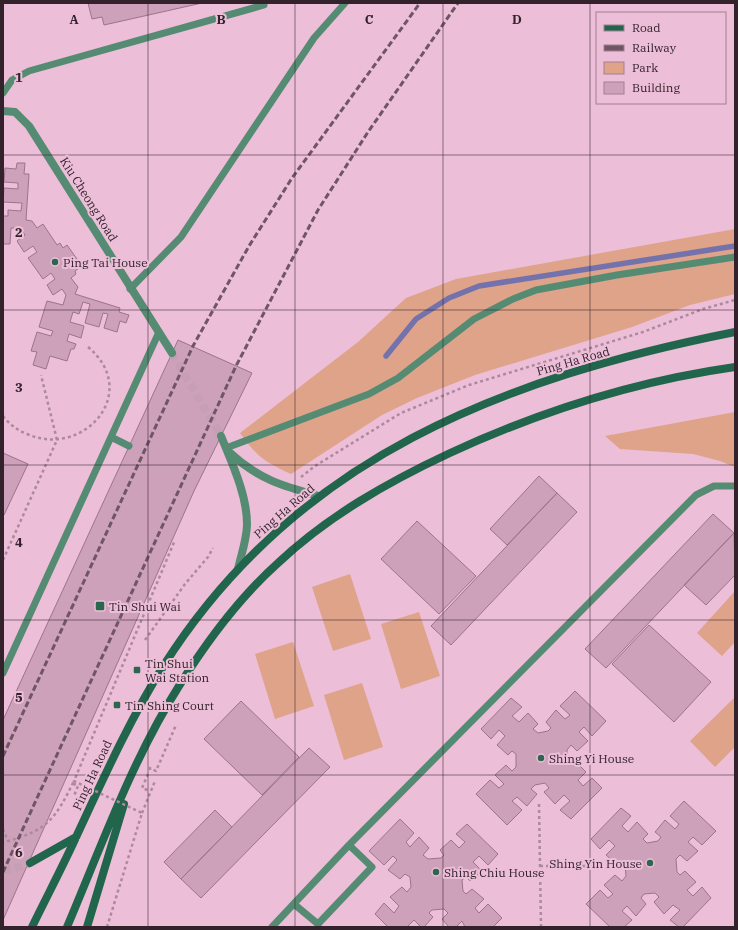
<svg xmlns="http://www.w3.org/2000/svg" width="738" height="930" viewBox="0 0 738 930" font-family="'IBM Plex Serif',serif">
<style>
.green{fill:#dea389}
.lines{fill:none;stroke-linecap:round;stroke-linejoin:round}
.stream{stroke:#7372ad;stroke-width:5.5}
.building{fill:#cea1ba;stroke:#9d738b}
.minor-tunnel{stroke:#c79fb5;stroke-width:8;stroke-dasharray:8 4;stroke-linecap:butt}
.secondary-tunnel{stroke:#c79fb5;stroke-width:8;stroke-dasharray:8 4;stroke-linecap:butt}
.path{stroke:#ad899c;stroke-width:2.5;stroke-dasharray:3 3;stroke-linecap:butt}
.service{stroke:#568b73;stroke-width:7}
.minor{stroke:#568b73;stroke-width:8}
.secondary{stroke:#21664c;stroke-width:8}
.rail{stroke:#705564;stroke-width:3;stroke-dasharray:6 3;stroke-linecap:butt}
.path-bridge{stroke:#ad899c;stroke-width:2.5;stroke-dasharray:3 3;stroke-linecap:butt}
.grid{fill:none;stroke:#33222c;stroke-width:1;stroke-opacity:0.55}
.poi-dot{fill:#2c664f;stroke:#ecbed7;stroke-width:1.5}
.labels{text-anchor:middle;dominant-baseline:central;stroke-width:4;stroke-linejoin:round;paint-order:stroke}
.street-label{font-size:12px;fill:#33222c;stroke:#ecbed7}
.poi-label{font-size:12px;fill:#33222c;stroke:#ecbed7;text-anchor:start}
.grid-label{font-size:13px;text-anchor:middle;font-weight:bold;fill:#33222c;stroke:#ecbed7;stroke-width:4;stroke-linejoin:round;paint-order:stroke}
</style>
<rect width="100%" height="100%" fill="#ecbed7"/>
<path class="green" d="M735,229V294L690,305L632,327L475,375L417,398L382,415L291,474C266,463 256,456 240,433L358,342L406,298L456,279Z
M735,412V467L720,461L693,454L620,449L605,436Z
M350,574L371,639L333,651L312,587Z
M735,591V642L722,656L697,633Z
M419,612L440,676L401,689L381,624Z
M293,642L314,706L275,719L255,654Z
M362,683L383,747L344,760L324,695Z
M735,697V747L715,767L690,741Z"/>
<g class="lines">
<path class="stream" d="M386,356L416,319L449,298L479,286L735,246"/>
</g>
<path class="building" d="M88,3H202L104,25L102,17L92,19Z
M17,163H25L24,174H29L26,220L32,221L37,228L43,224L57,245L60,243L63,248L67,245L82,266L75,271L76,274L71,278L78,287L75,294L120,308L119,312L129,315L126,323L120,321L117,332L104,328L108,314L103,313L99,327L85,323L90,304L83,302L79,314L73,312L70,322L84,326L81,338L69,334L67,341L76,344L74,349H71L67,361L50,356L46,369L33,365L37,352L31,351L37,332L51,336L53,331L39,327L47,301L63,305L66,295L62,289L53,295L47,285L55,279L51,273L43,279L28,258L37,252L33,246L24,252L17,241L25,235L20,228H11L10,244H3V216H8V210L21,211L22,203L3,202L4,188L18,189V183L4,182L5,168L16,169Z
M178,340L252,373L194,491L3,920V720Z
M3,453L28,464L4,515H3Z
M539,476L557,493L507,545L490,529Z
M557,493L577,512L451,645L431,626Z
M713,514L734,533L606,668L585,649Z
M417,521L476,576L439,614L381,559Z
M734,533L735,575L706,605L684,585Z
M649,625L711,682L674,722L612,664Z
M575,691L606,721L592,736L584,727L579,732L588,741L577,751L571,745L567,750V762L571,765L575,761L586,772L578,780L583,786L592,778L602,788L571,819L560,810L570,801L564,795L555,804L544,792L549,788L545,783L535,785L531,789L537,794L527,806L517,797L512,801L522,810L507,825L476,794L490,780L499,788L504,784L495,775L506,765L512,771L516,767V754L512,751L508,755L497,745L505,736L499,730L491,739L481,729L511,698L522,707L512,716L519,722L528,713L538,724L533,729L538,733L548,731L551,728L546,722L556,710L565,719L570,715L560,706Z
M241,701L299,757L262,795L204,739Z
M309,748L330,767L201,898L181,879Z
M684,801L716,831L702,845L693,837L688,842L698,851L687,861L680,855L676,859L677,872L680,875L685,871L696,882L687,890L693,896L702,887L711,898L683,927H679L670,920L680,910L673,905L664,914L654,902L659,897L655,893L644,894L641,898L646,904L636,916L627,906L622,911L632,920L624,927H610L586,904L600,890L608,898L613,894L604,885L615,875L622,881L626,876L625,864L622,861L618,865L606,855L615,846L609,840L600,849L591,839L621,808L631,816L622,826L628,832L637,822L648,834L643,839L647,843L658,841L661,837L655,832L665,820L675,829L679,824L670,816Z
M215,810L232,827L181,879L164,862Z
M400,819L414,833L406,842L410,847L419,837L429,848L423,855L428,859L441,858L444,855L440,850L451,840L459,848L465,842L456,834L467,824L498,854L488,865L479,856L473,862L482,871L470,881L466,877L462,880L463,891L466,894L472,889L484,899L475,908L479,913L488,904L502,918L493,927H465L462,921L456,927H449L442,919L448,913L444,909L432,910L429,913L433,917L424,927H421L414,920L408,926L409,927H388L375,914L384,903L394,913L399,906L390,897L402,887L407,892L411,887L410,877L405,874L400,879L388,870L397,860L393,856L384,865L369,851Z"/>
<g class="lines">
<path class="minor-tunnel" d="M172,353L221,436"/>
<path class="secondary-tunnel" d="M3,870L14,869L30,863"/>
<path class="path" d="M3,416C9,424 17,430 27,434C84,459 142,392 88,347
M301,477L315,466L401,413L469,385L643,332L703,309L735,300
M3,560L57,440L41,375
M145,640L185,584L208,557L213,548
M150,770V768L156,771L176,725
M148,774L142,788L150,791
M539,804L541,927
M142,813L155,781
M3,829L8,841C49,830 56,817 74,781L75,785L78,786L74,796
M540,866H599"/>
<path class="service" d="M3,93L12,80L29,71L264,5
M130,289L181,237L314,38L345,3
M111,437L129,446
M226,448L369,394L398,378L474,319L513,299L536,290L617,275L735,257
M3,673L159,332
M294,904L318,924L372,867L349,845
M272,927L349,845L696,495L714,486H735"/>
<path class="minor" d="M3,111L15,112L29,126L172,353
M221,436C232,463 247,495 247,524C247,539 241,555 238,569
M229,452C258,479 282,486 319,496"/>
<path class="secondary" d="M30,863L76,837
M32,927C47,896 63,866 77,835C104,777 130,719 164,665C296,457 504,378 735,332
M67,927C101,847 132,760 179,686C207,641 239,598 278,563C328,516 388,482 450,453C541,411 636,381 735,367
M87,927L124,804"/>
<path class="rail" d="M3,756L193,346L249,246L292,178L420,3
M3,872L236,366L318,210L368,132L458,3"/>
<path class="path-bridge" d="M107,927L142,813L74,781L175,540"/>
</g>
<path class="grid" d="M148,3V927M295,3V927M443,3V927M590,3V927M3,155H735M3,310H735M3,465H735M3,620H735M3,775H735"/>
<g class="poi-dot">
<circle cx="55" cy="262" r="4"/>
<rect x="95" y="601" width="10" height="10" rx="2"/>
<rect x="133" y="666" width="8" height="8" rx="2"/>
<rect x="113" y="701" width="8" height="8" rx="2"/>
<circle cx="541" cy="758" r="4"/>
<circle cx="650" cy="863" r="4"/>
<circle cx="436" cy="872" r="4"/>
</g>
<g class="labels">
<g class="street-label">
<text transform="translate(89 199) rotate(58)">Kiu Cheong Road</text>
<text transform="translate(573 361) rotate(-16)">Ping Ha Road</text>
<text transform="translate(284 511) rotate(-41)">Ping Ha Road</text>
<text transform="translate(92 775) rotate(-65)">Ping Ha Road</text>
</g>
<g class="poi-label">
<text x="63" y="262">Ping Tai House</text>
<text x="109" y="606">Tin Shui Wai</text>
<text x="145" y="663">Tin Shui<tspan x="145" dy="14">Wai Station</tspan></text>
<text x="125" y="705">Tin Shing Court</text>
<text x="549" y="758">Shing Yi House</text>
<text x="642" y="863" text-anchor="end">Shing Yin House</text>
<text x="444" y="872">Shing Chiu House</text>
</g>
</g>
<g class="grid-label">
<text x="74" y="24">A</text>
<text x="221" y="24">B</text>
<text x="369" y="24">C</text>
<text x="517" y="24">D</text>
<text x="19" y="82">1</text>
<text x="19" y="237">2</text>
<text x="19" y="392">3</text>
<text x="19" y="547">4</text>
<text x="19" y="702">5</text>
<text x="19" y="857">6</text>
</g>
<rect width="738" height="930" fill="none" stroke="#33222c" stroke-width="8"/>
<rect x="596" y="12" width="130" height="92" fill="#ecbed7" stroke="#a28093"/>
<rect x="604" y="25" width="20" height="6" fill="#21664c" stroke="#a28093"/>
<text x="632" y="32" font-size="12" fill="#33222c">Road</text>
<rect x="604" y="45" width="20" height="6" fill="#705564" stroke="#a28093"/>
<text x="632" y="52" font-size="12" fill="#33222c">Railway</text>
<rect x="604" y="62" width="20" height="12" fill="#dea389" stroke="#a28093"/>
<text x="632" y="72" font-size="12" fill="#33222c">Park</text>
<rect x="604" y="82" width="20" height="12" fill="#cea1ba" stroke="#a28093"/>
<text x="632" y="92" font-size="12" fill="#33222c">Building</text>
</svg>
